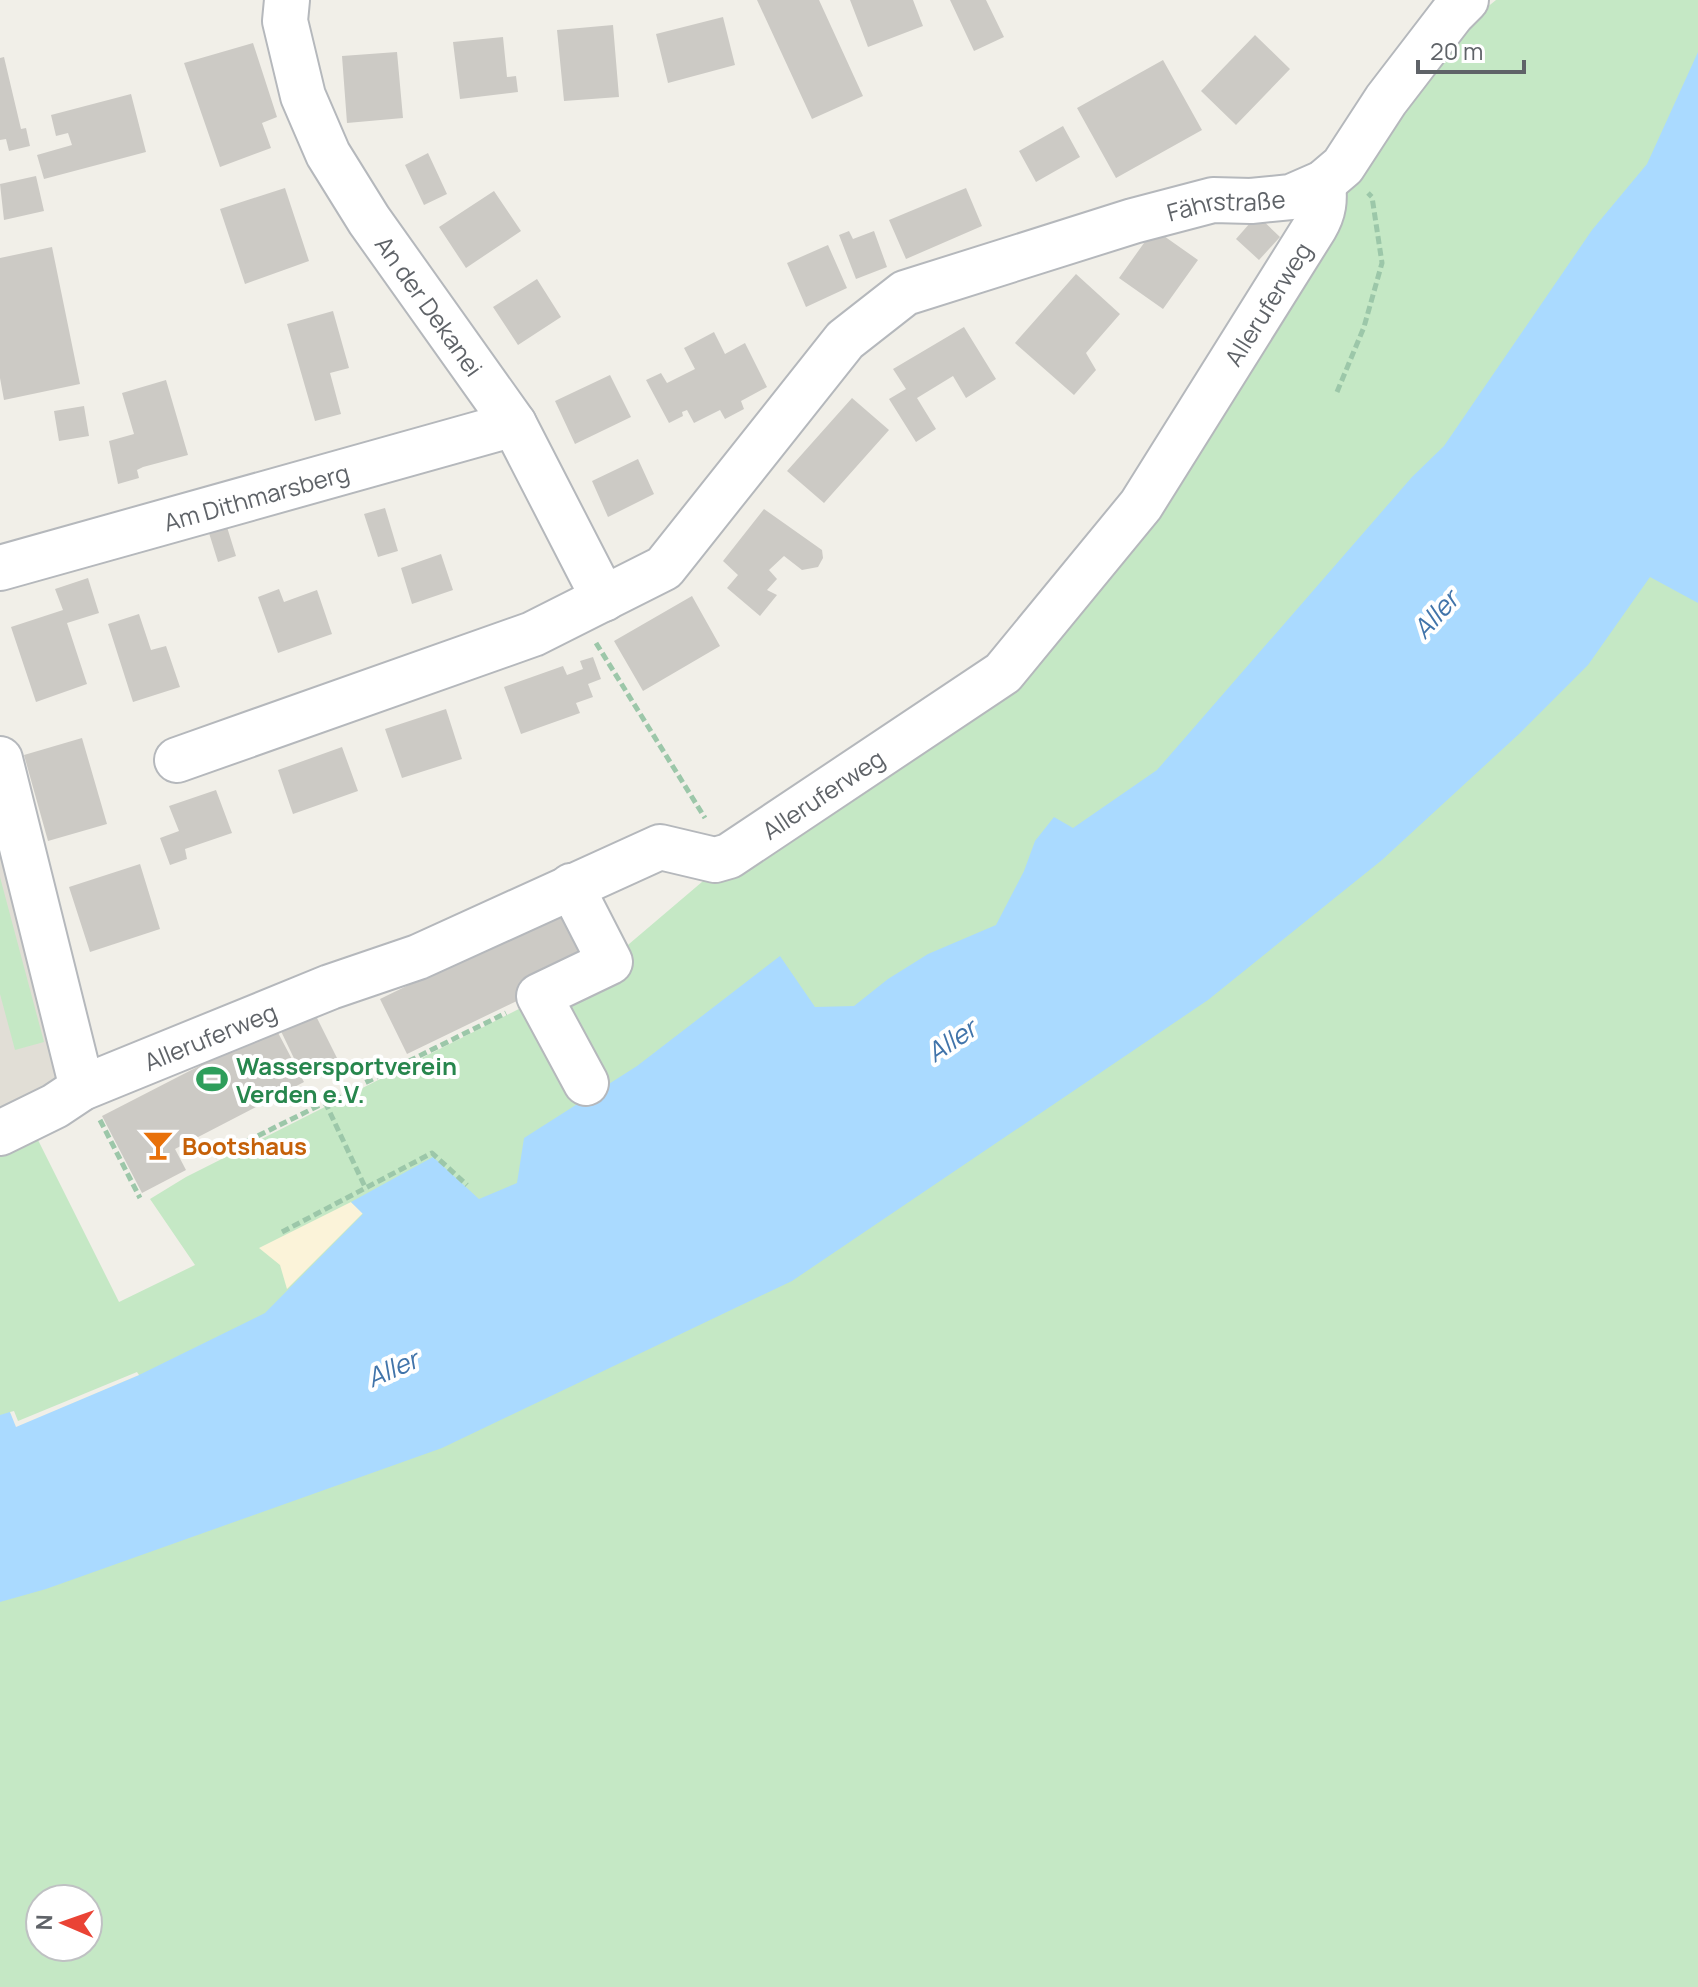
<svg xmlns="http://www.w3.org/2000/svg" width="1698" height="1987" viewBox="0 0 1698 1987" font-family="Manrope,sans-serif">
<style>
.education{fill:#e1ded6}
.green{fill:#c5e8c5;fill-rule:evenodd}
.sand{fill:#fbf3d9}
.water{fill:#aadaff}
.pier{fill:#f1efe8}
.building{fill:#cccac5}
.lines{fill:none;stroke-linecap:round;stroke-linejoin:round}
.minor-casing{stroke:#b5b8bc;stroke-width:48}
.path{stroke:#9cc7a9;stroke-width:5;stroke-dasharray:8 4;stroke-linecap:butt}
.minor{stroke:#fff;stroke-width:44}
.labels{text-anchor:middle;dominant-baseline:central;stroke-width:8;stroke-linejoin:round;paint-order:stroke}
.street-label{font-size:24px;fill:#5f6368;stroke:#fff}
.leisure-label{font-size:24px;font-weight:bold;fill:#27864d;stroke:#fff;text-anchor:start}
.food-label{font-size:24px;font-weight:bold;fill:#c56008;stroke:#fff;text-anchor:start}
.water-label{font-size:26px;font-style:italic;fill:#4174aa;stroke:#fff}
</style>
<rect width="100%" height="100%" fill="#f1efe8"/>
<path class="education" d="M0,785L74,1085L0,1133Z"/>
<path class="green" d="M1496,0H1698V1987H0V1149L32,1128L119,1302L195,1265L150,1199L186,1177L602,967L709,876L1019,659L1414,73L1453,35ZM40,1899H88V1947H40Z
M0,877L44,1042L15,1050L0,994Z"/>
<path class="sand" d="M351,1202L363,1213L287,1289L280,1265L259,1248Z"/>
<path class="water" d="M1698,52V603L1650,577L1588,665L1519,734L1382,860L1208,1000L792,1281L442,1448L46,1589L0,1602V1415L10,1412L17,1426L139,1375L265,1313L363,1214L351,1202L433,1157L479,1199L517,1183L524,1138L637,1066L780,956L815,1007L854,1006L888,979L928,954L996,925L1024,871L1035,841L1054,817L1073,828L1157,770L1412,477L1444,446L1592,230L1647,164Z"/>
<path class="pier" d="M137,1372L139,1375L16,1427L10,1412L14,1411L18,1421Z"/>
<path class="building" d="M757,0H819L863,96L812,119Z
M850,0H913L923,26L868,47Z
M950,0H986L1004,37L974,51Z
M723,17L735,65L668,83L656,34Z
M613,25L619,97L564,101L557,30Z
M1255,35L1290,69L1236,125L1201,91Z
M503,37L507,77L516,76L518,92L460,99L453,42Z
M253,43L277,117L262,123L271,148L220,167L184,63Z
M397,52L403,118L347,123L342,56Z
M4,57L21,129L26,128L30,146L9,151L6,139L0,140V58Z
M1163,60L1202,130L1116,178L1077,108Z
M131,94L146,152L44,179L37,155L72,145L68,133L56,136L51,115Z
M1063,126L1080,157L1036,182L1019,151Z
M428,153L447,194L424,205L405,165Z
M36,176L44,211L4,220L0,184Z
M285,188L309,261L245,284L220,209Z
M966,188L982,226L906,259L889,220Z
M494,191L521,231L466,268L439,227Z
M1257,215L1280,237L1259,260L1236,239Z
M1154,229L1198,260L1163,309L1119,278Z
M849,231L853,239L874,231L887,267L856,279L839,235Z
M828,245L847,288L806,307L787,263Z
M52,247L80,384L4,400L0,378V258Z
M1076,274L1120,314L1086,353L1096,370L1074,395L1015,343Z
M537,279L561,317L518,345L493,307Z
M333,311L349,368L330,373L341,414L315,421L287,324Z
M964,327L996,379L966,398L953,376L917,398L936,429L916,442L889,399L906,389L893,369Z
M714,332L725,354L745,343L767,387L741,401L744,409L725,419L720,410L694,423L687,410L682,412L683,416L669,423L646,380L661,373L667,383L695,369L684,348Z
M610,375L631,417L575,444L555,401Z
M166,380L188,455L143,467L137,470L139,478L118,484L109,441L134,434L122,393Z
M852,398L889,430L824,503L787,471Z
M84,406L89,436L59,441L54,411Z
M638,459L654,494L608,517L592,481Z
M385,508L398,551L378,557L364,514Z
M764,509L822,550L823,558L818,567L802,570L784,556L769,570L777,579L767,590L777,595L760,616L727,588L738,575L723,561Z
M227,527L236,556L218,562L209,533Z
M441,554L453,590L412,604L401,568Z
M88,578L99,613L67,623L87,684L36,702L11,627L63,610L55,589Z
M279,589L284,602L317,590L332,634L278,653L258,597Z
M692,596L720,646L643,691L614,641Z
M139,614L151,650L166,646L180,687L133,702L108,624Z
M593,657L601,679L588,684L593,697L576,703L580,713L521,734L504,687L563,666L567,675L583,669L580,661Z
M446,709L462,759L402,778L385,729Z
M82,738L107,824L48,841L24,755Z
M342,747L358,791L293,814L278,770Z
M216,790L232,833L185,849L187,859L170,865L160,838L179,831L169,806Z
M140,864L160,929L90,952L69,887Z
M566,908L593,964L407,1054L380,999Z
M312,1008L337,1058L302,1075L278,1025Z
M275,1027L304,1082L175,1149L186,1170L142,1193L102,1116Z"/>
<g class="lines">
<defs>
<g id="minor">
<path id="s1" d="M287,0L285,21L303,96L328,154L369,220L514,424L604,599"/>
<path id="s2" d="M0,568L514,424"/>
<path d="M0,759L82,1088"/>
<path id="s3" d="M177,760L533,634L664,568L845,340L905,293L1133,221L1213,200L1251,201L1291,197L1323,183L1343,166L1386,100L1452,14L1466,0"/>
<path d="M571,886L610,962L539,996L586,1083"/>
<path id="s4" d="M0,1133L55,1106L82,1088L330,987L418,957L660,847L715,860L729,856L1003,673L1141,505L1315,227C1324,212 1325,200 1323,183"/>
</g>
</defs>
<use href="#minor" class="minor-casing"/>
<path class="path" d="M1337,392L1364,327L1382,263L1372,197L1368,193
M596,643L705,818
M325,1102L366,1189
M100,1120L140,1198
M215,1157L506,1013
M282,1232L432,1153L467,1185"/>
<use href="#minor" class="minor"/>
</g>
<defs>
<symbol id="stadium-bare" viewBox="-9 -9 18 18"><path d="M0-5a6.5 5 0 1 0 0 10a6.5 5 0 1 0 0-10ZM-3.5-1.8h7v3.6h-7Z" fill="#2e9e5b" stroke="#fff" stroke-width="2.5" paint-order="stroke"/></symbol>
<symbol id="bar-bare" viewBox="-9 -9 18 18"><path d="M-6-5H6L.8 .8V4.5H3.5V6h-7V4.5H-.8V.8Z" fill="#e8710a" stroke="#fff" stroke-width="2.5" paint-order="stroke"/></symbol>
</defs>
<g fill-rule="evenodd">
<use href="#stadium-bare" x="190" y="1057" width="44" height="44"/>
<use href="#bar-bare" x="136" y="1123" width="44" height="44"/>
</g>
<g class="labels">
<g class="street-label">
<text stroke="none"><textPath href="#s3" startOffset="1226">Fährstraße</textPath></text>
<text stroke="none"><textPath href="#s1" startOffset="344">An der Dekanei</textPath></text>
<text stroke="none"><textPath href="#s4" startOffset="1576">Alleruferweg</textPath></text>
<text stroke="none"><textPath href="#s2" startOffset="266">Am Dithmarsberg</textPath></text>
<text stroke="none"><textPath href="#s4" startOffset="904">Alleruferweg</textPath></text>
<text stroke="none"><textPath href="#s4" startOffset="232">Alleruferweg</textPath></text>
</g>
<g class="leisure-label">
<text x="236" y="1065">Wassersportverein<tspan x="236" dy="28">Verden e.V.</tspan></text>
</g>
<g class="food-label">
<text x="182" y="1145">Bootshaus</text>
</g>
<g class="water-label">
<text transform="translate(1435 614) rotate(-48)">Aller</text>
<text transform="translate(951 1040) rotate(-34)">Aller</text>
<text transform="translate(392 1368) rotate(-24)">Aller</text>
</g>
</g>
<g transform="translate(64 1923) rotate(272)"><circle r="38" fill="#ffffff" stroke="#bfc1c3" stroke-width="2"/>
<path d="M0-6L14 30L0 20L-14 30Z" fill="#ea4335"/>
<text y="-12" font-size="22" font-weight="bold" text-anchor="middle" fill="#5f6368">N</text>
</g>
<path d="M1418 60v12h106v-12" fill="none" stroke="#5f6368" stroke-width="4"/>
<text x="1430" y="60" font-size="24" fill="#5f6368" stroke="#ffffff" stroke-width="6" paint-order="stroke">20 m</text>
</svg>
